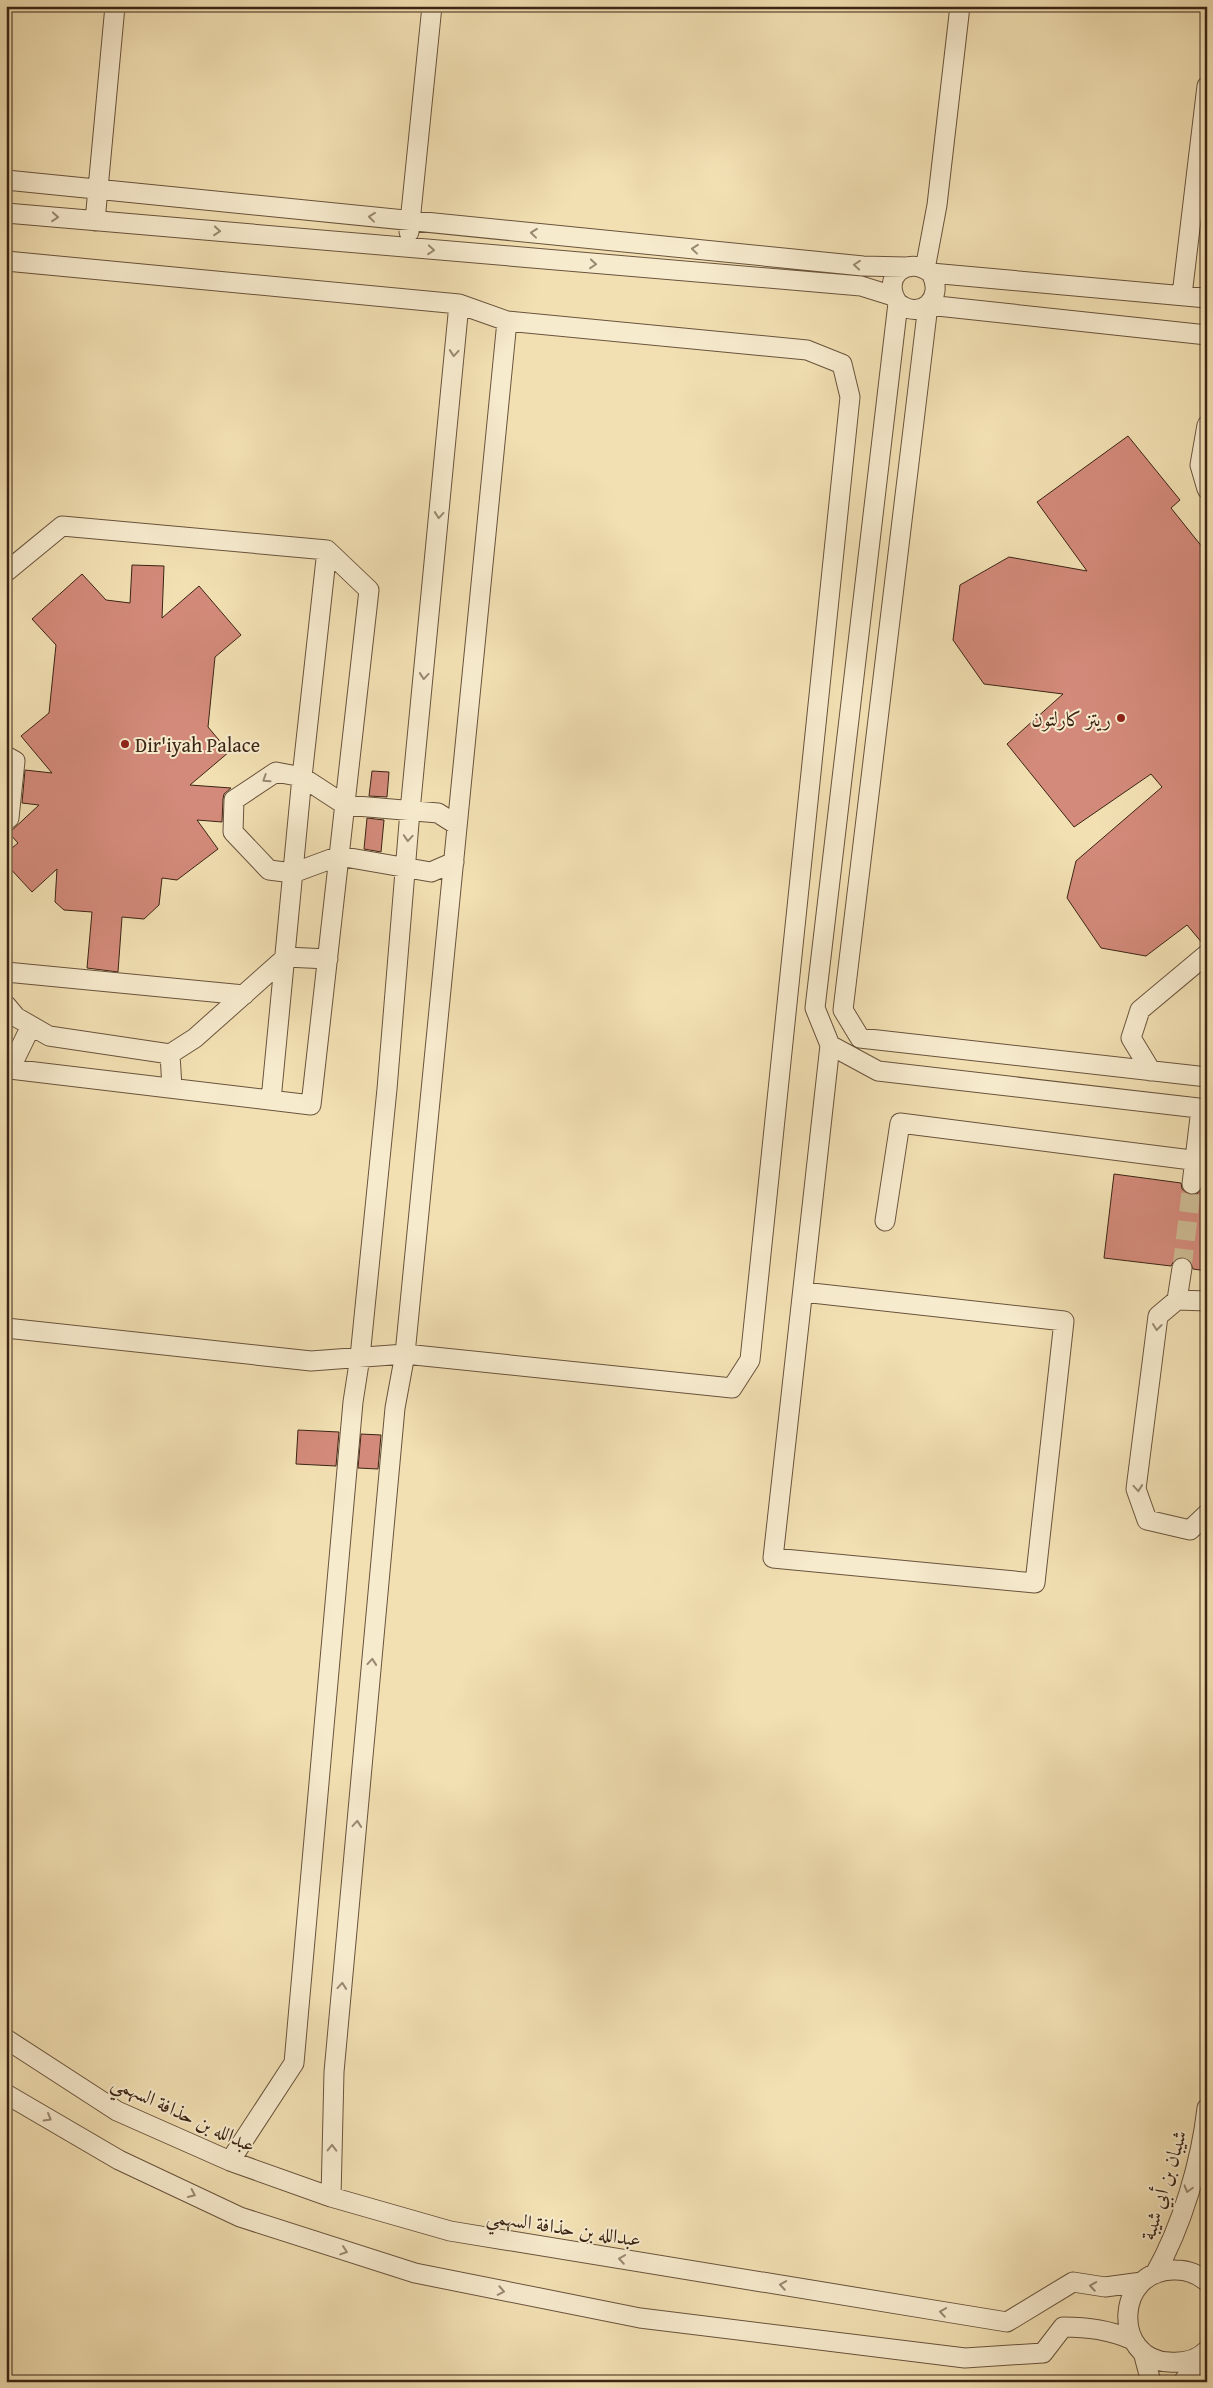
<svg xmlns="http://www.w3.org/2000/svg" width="1213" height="2388" viewBox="0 0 1213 2388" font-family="'Gentium Book Plus',Amiri,serif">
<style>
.building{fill:#d38a7a;stroke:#3b2414}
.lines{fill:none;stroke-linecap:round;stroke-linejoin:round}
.minor-tunnel{stroke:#cdba93;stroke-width:19;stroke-dasharray:19 9;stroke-linecap:butt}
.minor-casing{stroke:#69533c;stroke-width:21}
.minor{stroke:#f7ebce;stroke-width:19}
.oneway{stroke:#998871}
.poi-dot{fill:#8f2418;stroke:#f7ebce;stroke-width:2}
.labels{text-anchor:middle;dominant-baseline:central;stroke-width:4;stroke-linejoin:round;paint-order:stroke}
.poi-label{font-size:20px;fill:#3b2414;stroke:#f7ebce;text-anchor:end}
.street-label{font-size:20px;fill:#3b2414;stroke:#f7ebce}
</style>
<rect width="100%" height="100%" fill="#f2e0b3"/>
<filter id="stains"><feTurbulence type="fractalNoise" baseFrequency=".004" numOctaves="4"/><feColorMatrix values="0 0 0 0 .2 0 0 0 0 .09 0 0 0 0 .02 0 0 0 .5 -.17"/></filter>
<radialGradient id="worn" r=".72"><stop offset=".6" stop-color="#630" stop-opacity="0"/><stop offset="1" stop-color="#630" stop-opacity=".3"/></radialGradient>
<path class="building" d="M1128,436L1180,500L1171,508L1207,553V943L1203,944L1187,925L1146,956L1101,948L1067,898L1076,861L1162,787L1151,774L1074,827L1007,744L1063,694L984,684L953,640L960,585L1009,557L1087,571L1037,502Z
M132,565L164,566L162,618L199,586L241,635L215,657L208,727L229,752L190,785L231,788L224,794L223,799L222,822L197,820L218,849L177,880L162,878L159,905L144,919L122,917L118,972L87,968L92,912L64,910L55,902L57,869L32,892L6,864V853L18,843L9,833L39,805L22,803L25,770L52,773L21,736L49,713L56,645L32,619L82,574L106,600L130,603Z
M372,771L389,772L387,797L369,796Z
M367,818L384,820L381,852L364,849Z
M1114,1174L1181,1183L1182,1189L1190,1195L1197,1194L1203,1186H1207V1271L1193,1269L1189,1260L1183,1257L1174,1261L1171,1266L1104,1258Z
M298,1430L339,1432L336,1466L296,1464Z
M361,1434L381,1435L378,1469L358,1468Z"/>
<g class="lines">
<path class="minor-tunnel" d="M1182,1268L1192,1184"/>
<defs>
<path id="minor" d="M6,180L863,266L906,267
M6,213L861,286L893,296
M95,221L115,6
M409,232L432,6
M6,261L459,304L507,321L807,350L842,364L850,397L750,1360L732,1388L405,1354L311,1361L6,1328
M925,269L937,205L960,6
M931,273L1207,298
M1182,295L1207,86
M898,303C921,321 945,298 931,273C907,254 880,278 898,303L815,1008L830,1045L878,1071L1207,1109
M1207,335L928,305L843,1010L860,1038L1207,1077
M1207,425L1200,465L1207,489
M6,572L62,526L327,550L369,590L311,1105L10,1069L6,1065
M6,756L15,761L9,818L6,820
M454,862L431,872L339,856L293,873L269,870L233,832L234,800L276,772L302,777L345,805L438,813L457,825
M6,972L244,995
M6,1005L16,1017L49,1036L170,1054L195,1038L286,957L328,959
M170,1054L172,1088
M10,1069L31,1026
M1151,1071L1131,1038L1140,1010L1207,954
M271,1100L302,777L327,550
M1192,1184L1201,1109
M885,1221L900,1123L1207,1162
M803,1292L1064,1321L1035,1583L773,1558L830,1045
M1177,1300L1182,1268
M1207,1301L1177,1300L1158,1316L1136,1489L1147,1520L1190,1530L1207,1514
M6,2039L117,2111L230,2161L331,2197L450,2231L1007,2322L1073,2282L1105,2287L1142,2282
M6,2094L119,2160L240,2217L415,2273L640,2318L965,2358L1043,2353L1063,2327C1089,2327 1109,2330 1133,2340
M230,2161L294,2063L353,1402L360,1357L387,1089L410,811L459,304
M331,2197L334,2072L395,1408L405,1354L507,321
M1155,2274C1182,2226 1201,2162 1207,2108
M1207,2282C1198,2274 1187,2270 1176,2270C1114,2268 1112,2360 1169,2362C1182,2363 1197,2361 1207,2350
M1143,2352L1151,2382
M1183,2382L1203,2355"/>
</defs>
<use href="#minor" class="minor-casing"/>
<use href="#minor" class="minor"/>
</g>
<defs><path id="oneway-chevron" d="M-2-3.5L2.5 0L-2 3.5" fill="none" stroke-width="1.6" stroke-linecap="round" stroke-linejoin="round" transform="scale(1.25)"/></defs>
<g class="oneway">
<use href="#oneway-chevron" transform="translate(55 217) rotate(5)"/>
<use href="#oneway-chevron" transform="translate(372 217) rotate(-174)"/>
<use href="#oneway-chevron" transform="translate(217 231) rotate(5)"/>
<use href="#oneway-chevron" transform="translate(534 233) rotate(-174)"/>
<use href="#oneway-chevron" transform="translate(695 249) rotate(-174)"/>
<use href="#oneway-chevron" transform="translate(431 250) rotate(5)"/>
<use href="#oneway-chevron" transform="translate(593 264) rotate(5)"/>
<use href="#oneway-chevron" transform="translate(857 265) rotate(-175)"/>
<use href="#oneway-chevron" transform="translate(454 353) rotate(95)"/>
<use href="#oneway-chevron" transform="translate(439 515) rotate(95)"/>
<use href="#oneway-chevron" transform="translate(424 676) rotate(95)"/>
<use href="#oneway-chevron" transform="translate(266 779) rotate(147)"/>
<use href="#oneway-chevron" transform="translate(408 838) rotate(94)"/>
<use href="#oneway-chevron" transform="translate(1157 1327) rotate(97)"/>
<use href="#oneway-chevron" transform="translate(1138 1488) rotate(85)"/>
<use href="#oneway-chevron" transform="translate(372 1662) rotate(-85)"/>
<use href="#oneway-chevron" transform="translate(357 1824) rotate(-85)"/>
<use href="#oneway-chevron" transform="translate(342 1986) rotate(-85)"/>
<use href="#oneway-chevron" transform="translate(48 2118) rotate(30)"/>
<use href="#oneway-chevron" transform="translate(332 2148) rotate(-89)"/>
<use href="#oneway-chevron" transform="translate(1188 2189) rotate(106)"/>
<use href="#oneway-chevron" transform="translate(192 2194) rotate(25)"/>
<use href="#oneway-chevron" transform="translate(344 2251) rotate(18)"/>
<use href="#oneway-chevron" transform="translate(622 2259) rotate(-171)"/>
<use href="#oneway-chevron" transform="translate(783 2285) rotate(-171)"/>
<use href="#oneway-chevron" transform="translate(1093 2286) rotate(-171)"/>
<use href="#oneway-chevron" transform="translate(501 2291) rotate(11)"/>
<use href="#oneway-chevron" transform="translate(943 2312) rotate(-171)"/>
</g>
<g class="poi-dot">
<circle cx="1121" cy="718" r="5"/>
<circle cx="125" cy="744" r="5"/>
</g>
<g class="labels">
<g class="poi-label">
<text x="1111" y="718">ريتز كارلتون</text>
<text x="135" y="744" text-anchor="start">Dir'iyah Palace</text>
</g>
<g class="street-label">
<text transform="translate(184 2113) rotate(25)">عبدالله بن حذافة السهمي</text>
<text transform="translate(1163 2185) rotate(-73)">شيبان بن أبي شيبة</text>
<text transform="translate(564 2227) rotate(9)">عبدالله بن حذافة السهمي</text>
</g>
</g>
<rect width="1213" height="2388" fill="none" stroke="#f2e0b3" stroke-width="25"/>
<rect x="8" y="8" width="1198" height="2373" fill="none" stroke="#3b2414" stroke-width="2.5"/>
<rect x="12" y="12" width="1188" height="2363" fill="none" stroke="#3b2414"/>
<rect width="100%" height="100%" filter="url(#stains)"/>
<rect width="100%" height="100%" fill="url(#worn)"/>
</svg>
